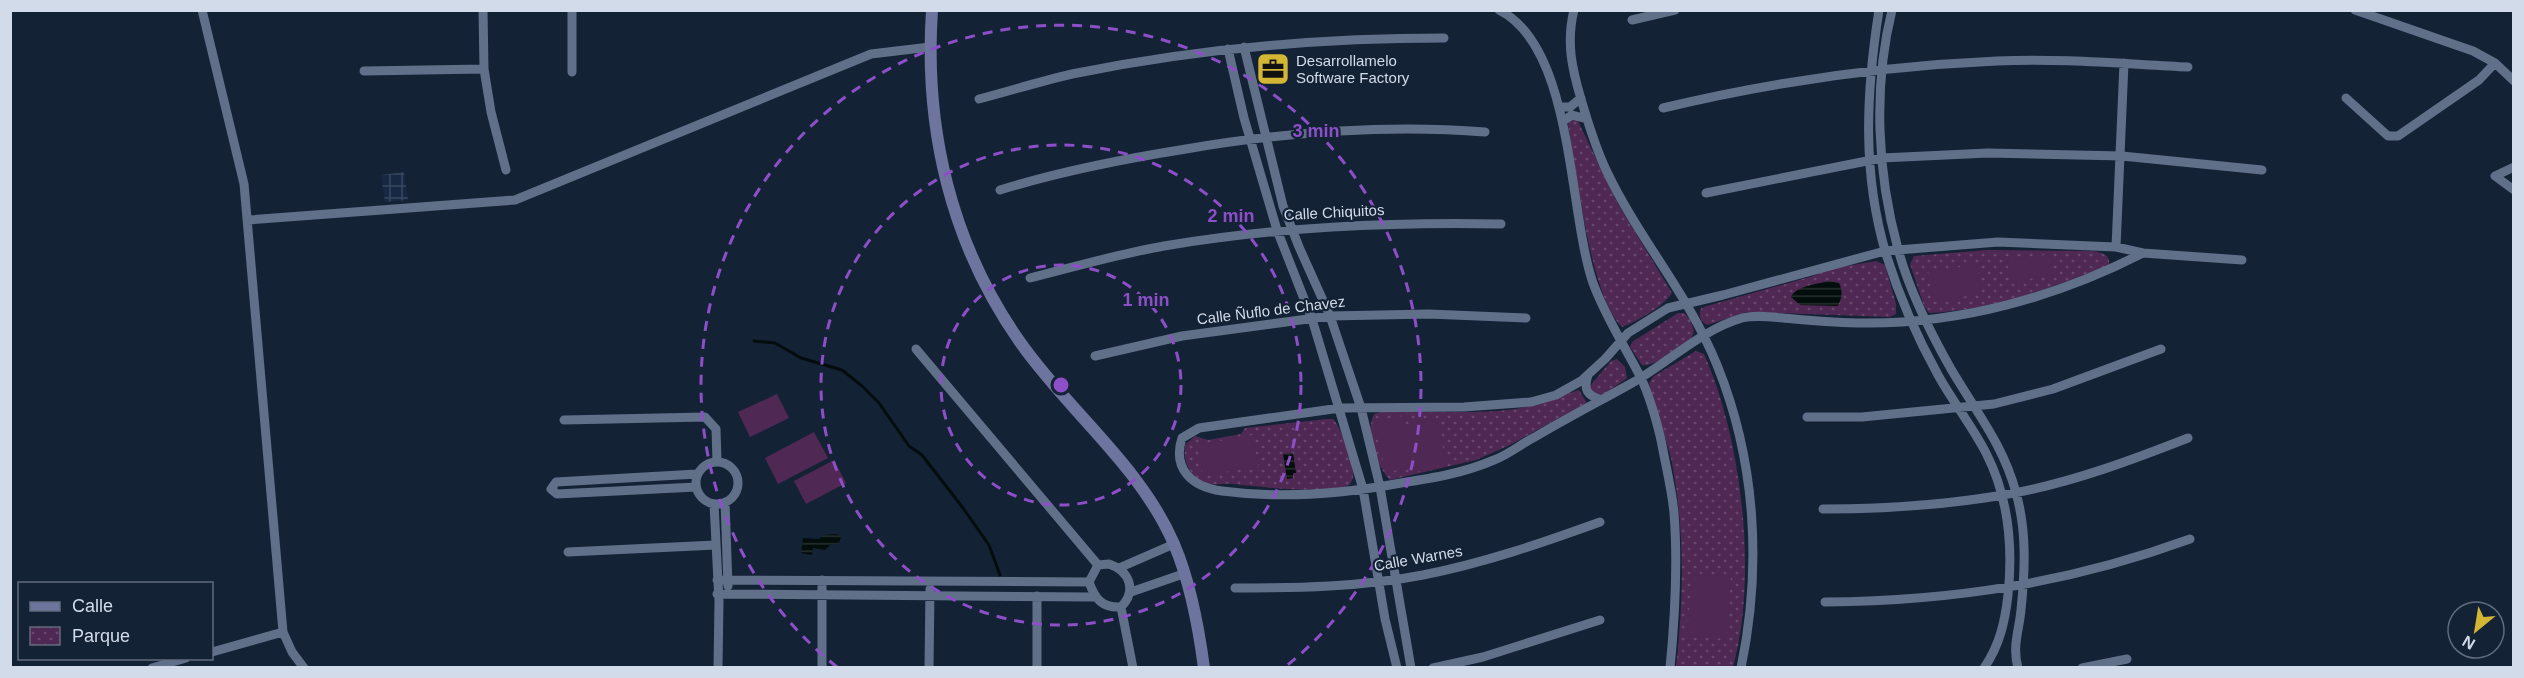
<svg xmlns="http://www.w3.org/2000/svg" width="2524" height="678" viewBox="0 0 2524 678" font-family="Helvetica,sans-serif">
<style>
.industrial{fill:url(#industrial-grid)}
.park{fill:url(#park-dots)}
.pitch{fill:#502854}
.water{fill:url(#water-rules)}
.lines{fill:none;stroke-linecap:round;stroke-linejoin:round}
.stream{stroke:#020d0c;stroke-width:3}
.street{stroke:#607089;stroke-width:9}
.secondary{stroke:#6d749d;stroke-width:12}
.ring{fill:none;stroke:#8c4fc7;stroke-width:3;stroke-dasharray:10 8}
.labels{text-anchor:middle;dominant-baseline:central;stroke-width:4.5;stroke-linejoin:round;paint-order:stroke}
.poi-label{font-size:15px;fill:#d2dbe9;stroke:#142236;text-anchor:start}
.street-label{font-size:15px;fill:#d2dbe9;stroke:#142236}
.centre{fill:#8c4fc7;stroke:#142236;stroke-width:3}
.ring-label{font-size:18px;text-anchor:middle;font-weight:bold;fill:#8c4fc7;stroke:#142236;stroke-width:4.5;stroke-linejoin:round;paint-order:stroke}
</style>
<defs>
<pattern id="industrial-grid" width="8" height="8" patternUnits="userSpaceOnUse" patternTransform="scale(1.5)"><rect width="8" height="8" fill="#172843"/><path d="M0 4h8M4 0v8" fill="none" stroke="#38475e"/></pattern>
<pattern id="park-dots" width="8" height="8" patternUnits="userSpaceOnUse" patternTransform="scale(1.5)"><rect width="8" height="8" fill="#502854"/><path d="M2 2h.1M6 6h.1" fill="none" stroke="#68476d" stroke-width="1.8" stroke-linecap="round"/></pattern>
<pattern id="water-rules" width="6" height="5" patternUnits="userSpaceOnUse" patternTransform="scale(1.5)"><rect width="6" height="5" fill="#020d0c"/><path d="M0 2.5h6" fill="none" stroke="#26302f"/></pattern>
</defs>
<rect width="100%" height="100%" fill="#142236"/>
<path class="industrial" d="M404,172L408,200L385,202L381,175Z"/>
<path class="park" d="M1577,119L1617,202L1672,293C1664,306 1636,322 1622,327C1590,297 1577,171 1568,125L1570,120Z
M1987,250L2092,251C2100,252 2111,254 2109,265C2055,287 1988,311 1929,313L1924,306L1910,264L1914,256Z
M1876,261L1885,265L1896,304V314L1890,317L1747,312L1707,325C1699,320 1699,316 1701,308L1707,306L1813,276L1830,269Z
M1678,313H1684L1690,319L1694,331C1693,334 1692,338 1690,340C1683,349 1652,367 1642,365L1630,347L1632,342Z
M1696,351L1704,354C1742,439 1758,577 1733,667H1676C1684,598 1685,527 1671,458C1665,433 1654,409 1649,383L1654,376Z
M1617,359L1625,367L1627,378L1599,398L1591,392L1590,386L1611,361Z
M1579,390L1587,403L1510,445L1476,460L1390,480C1376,465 1364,433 1374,414L1381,412C1426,410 1472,415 1516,409C1538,405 1557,397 1579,390Z
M1327,419H1333C1341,426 1355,468 1353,478C1352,481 1350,484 1348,486C1310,493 1271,488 1233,484C1221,483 1212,487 1201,481C1188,473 1183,460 1185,445L1195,436L1208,440L1241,434L1245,428Z"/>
<path class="pitch" d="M2050,254L2054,275L2010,282L2007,261Z
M1977,265L1981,294L1932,301L1928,271Z
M777,394L789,418L750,437L738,412Z
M1403,416L1405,425L1435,416L1447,463L1417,472L1415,465L1386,473L1374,424Z
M814,432L828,458L778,484L765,458Z
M1253,435L1258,466L1203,476L1198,445Z
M834,460L846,483L806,504L794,481Z
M1692,574L1731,577L1726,639L1687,636Z"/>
<path class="water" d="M1829,281L1839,283C1843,292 1842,297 1838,306L1800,305L1791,297C1796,286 1817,284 1829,281Z
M1293,453L1296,473H1293V478L1287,479L1283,454Z
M837,534L841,536L839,544H831L825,550L813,548L812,555L801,553L803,538L819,539L823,535Z"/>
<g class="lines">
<path class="stream" d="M754,341L775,343L801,358L842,370L862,386L879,403L909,446L922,455L963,508L989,545L1000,575"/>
<path class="street" d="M202,10L244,184L283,632L292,652L304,668
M483,10L484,69L491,112L506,170
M1499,10C1574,47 1568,211 1593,283C1605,316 1624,345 1640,376C1649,394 1658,425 1662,445C1666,467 1672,491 1674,513C1678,564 1675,617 1670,668
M1574,10C1566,42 1572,69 1581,99C1588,123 1596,149 1607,172C1639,239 1689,295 1717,365C1756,461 1762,567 1741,668
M1879,10C1866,93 1862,173 1886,254C1899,296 1917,337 1938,375C1953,402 1972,426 1986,453C2008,496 2013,547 2008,595C2005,621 2000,645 1984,668
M1892,10C1873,87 1877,173 1898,249C1909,290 1930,332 1951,369C1975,410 2004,446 2016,493C2027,531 2025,571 2021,610C2019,631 2012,646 2018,668
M2355,10L2473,51L2495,63L2514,81
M1632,20L1675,10
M1244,47L1283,206L1299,247L1330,316L1361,408L1380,487L1411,668
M1228,49L1244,118L1277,230L1312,319L1363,489L1385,619L1397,668
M364,71L484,69
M572,72V10
M2346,98L2388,136H2398L2479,80L2495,63
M979,99C1010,91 1041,81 1072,74C1194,49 1319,38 1444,38
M1559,107H1570L1581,98
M1663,108C1776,81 1881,66 1997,61C2060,58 2125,64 2188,67
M1563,121L1572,115L1587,119
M2514,167L2495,176L2514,190
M1000,190C1061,171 1123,159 1186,149C1286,132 1384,124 1485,132
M1706,193L1882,158L1988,153L2122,156L2262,170
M248,220L515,200L871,54L930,47
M2116,247L2124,63
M2143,253C2057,297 1960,324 1863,323C1840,323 1817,321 1794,319C1778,318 1758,314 1742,318C1701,330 1669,362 1632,383C1600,401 1567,418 1535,437C1521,444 1508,455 1494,460C1464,473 1433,478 1401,483C1342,494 1282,499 1222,491C1192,487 1172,469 1182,438L1199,428L1340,408L1464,407L1531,402L1556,395L1581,381L1605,359L1628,333L1668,308L1723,295L1885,251L1998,242L2116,247L2143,253L2242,260
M1030,278C1074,267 1118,254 1164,246C1278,227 1386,222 1501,224
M916,349L1098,565
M1095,356L1182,336L1330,316L1429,314L1526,318
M1588,375C1583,390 1587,395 1601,400
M1807,417H1862L1994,404L2053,389L2161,349
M564,420L705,417L716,429L717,461
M696 483a21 21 0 1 1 42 0a21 21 0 1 1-42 0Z
M696,487L557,494L551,489L556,482L697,474
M725,502L728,586
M714,504L719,601L718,668
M1823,509C1887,509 1950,505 2014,493C2073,482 2132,460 2188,438
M568,552L716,545
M1109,564C1130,571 1137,591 1121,607C1102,608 1095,599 1089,582L1098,565Z
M1119,568L1174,544
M717,580L1089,582
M822,580V668
M1235,588C1298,588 1361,587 1423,575C1484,563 1542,543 1600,522
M1131,592L1183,574
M717,594L1094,597
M1825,602C1953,601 2069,583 2190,539
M1121,607L1133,668
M212,652L283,632
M152,668L186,658
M929,668L930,589
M1037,668V596
M1433,668L1483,657L1600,620
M2082,668L2127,659"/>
<path class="secondary" d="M932,10C924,129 951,244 1020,342C1068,411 1140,465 1174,544C1189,579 1199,630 1204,668"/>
</g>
<g class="ring">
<circle cx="1061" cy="385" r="120"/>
<circle cx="1061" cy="385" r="240"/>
<path d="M837 667A360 360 0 1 1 1285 667"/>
</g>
<defs>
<symbol id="office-square" viewBox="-11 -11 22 22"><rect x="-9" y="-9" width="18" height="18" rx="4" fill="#d4b635" stroke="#142236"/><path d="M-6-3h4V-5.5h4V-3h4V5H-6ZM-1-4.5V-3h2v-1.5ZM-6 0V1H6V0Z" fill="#111"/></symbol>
</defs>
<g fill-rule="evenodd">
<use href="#office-square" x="1254" y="50" width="38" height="38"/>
</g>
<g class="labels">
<g class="poi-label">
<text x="1296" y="60">Desarrollamelo<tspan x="1296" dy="17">Software Factory</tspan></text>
</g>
<g class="street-label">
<text transform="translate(1334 212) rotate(-3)">Calle Chiquitos</text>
<text transform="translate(1271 310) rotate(-7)">Calle Ñuflo de Chavez</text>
<text transform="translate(1418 558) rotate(-10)">Calle Warnes</text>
</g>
</g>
<circle cx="1061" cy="385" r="9" class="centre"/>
<g class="ring-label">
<text x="1316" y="137">3 min</text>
<text x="1231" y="222">2 min</text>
<text x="1146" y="306">1 min</text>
</g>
<rect width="2524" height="678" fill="none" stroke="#d2dbe9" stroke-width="24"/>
<rect x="18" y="582" width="195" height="78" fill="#142236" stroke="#606c7e" stroke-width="1.5"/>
<rect x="30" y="602" width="30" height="9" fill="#6d749d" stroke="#606c7e" stroke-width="1.5"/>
<text x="72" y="612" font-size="18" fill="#d2dbe9">Calle</text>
<rect x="30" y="627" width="30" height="18" fill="url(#park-dots)" stroke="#606c7e" stroke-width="1.5"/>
<text x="72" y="642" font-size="18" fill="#d2dbe9">Parque</text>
<g transform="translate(2476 630) rotate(210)"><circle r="28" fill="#142236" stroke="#606c7e" stroke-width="1.5"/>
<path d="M0-4.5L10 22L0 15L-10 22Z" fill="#d4b635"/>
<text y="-9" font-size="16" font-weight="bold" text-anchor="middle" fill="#d2dbe9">N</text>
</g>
</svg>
